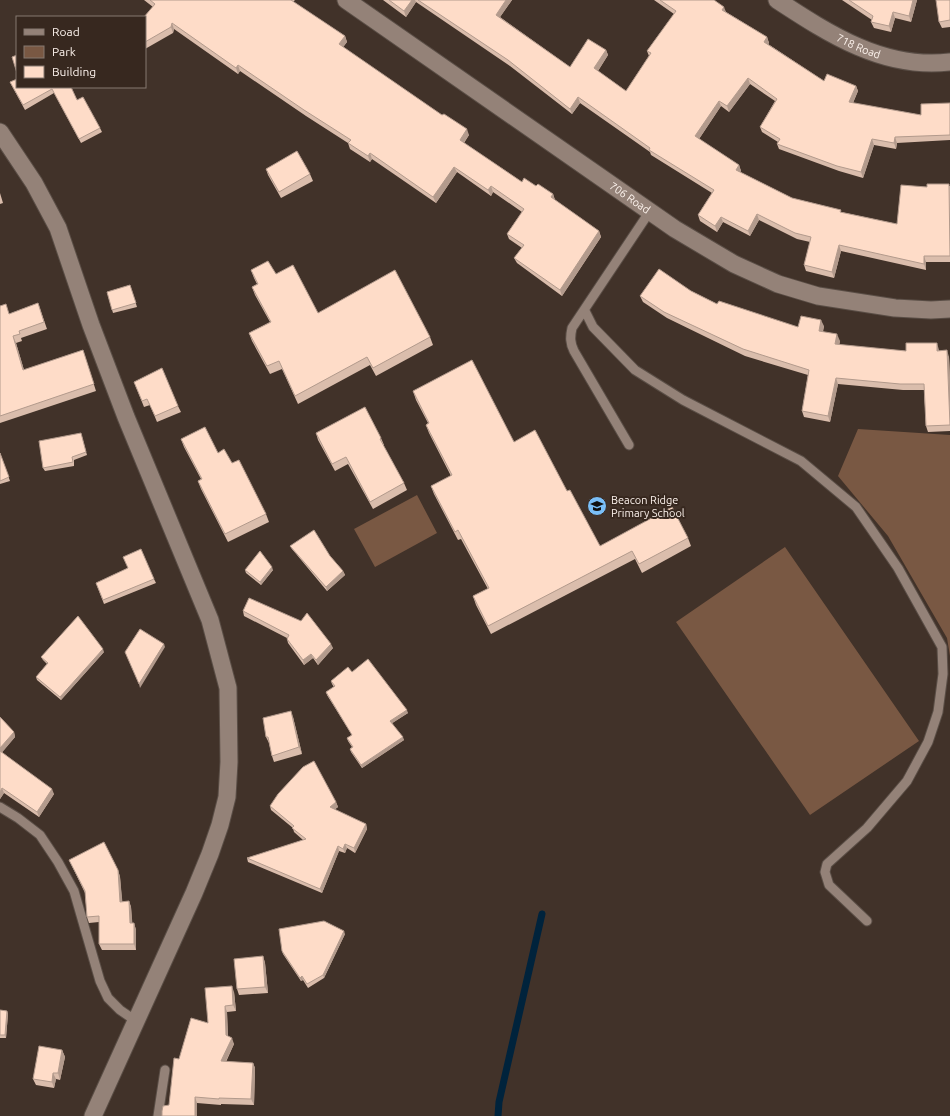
<svg xmlns="http://www.w3.org/2000/svg" width="950" height="1116" viewBox="0 0 950 1116" font-family="Ubuntu,sans-serif">
<style>
.green{fill:#795843}
.lines{fill:none;stroke-linecap:round;stroke-linejoin:round}
.stream{stroke:#00233c;stroke-width:7}
.service-casing{stroke:#5a4e46;stroke-width:11}
.minor-casing{stroke:#5a4e46;stroke-width:19}
.service{stroke:#948278;stroke-width:9}
.minor{stroke:#948278;stroke-width:17}
.wall{fill:#dabdac}
.shaded-wall{fill:#b29a8c}
.building{fill:#fedcc8;stroke:#b29a8c}
.labels{text-anchor:middle;dominant-baseline:central;stroke-width:4;stroke-linejoin:round;paint-order:stroke}
.street-label{font-size:11px;fill:#fcf2ec;stroke:#37281f}
.poi-label{font-size:11px;fill:#fcf2ec;stroke:#37281f;text-anchor:start}
</style>
<rect width="100%" height="100%" fill="#413229"/>
<path class="green" d="M858,429L950,435V656L947,638L888,536L838,476Z
M417,495L437,533L375,567L354,529Z
M785,547L919,741L810,815L676,622Z"/>
<g class="lines">
<path class="stream" d="M498,1116L499,1102L542,914"/>
<defs>
<path id="service" d="M585,311L593,327L635,370L683,400L801,461L856,507L898,568L942,647L943,674L938,712L928,742L907,781L867,828L827,864L825,872L829,885L867,921
M629,445L574,351C570,343 570,337 572,328L650,211
M0,807L18,818L40,835L58,862L74,891L100,981L108,998L120,1010L136,1021
M158,1116L165,1070"/>
<g id="minor">
<path id="s1" d="M346,0L675,229L734,264L778,284L818,296L895,308L931,310L950,309"/>
<path id="s2" d="M777,0C829,34 884,70 950,62"/>
<path d="M0,132L34,183L58,228L91,325L126,417L210,620L228,688L229,762L227,797L220,825L210,854L194,893L93,1116"/>
</g>
</defs>
<use href="#service" class="service-casing"/>
<use href="#minor" class="minor-casing"/>
<use href="#service" class="service"/>
<use href="#minor" class="minor"/>
</g>
<path class="wall" d="M144,0H295L293,2L345,36L347,42L343,47L469,135L464,143L522,182L536,186L553,194L555,200L599,231L601,237L562,296L517,263L514,258L522,248L509,239L507,234L522,212L493,192L491,196L457,172L436,203L372,159L370,162L350,149L348,143L306,116L240,71L238,74L174,29L173,33L145,49V17L153,7Z
M383,0H512L500,17L570,67L606,50L608,55L598,71L626,91L649,56L647,51L674,14L654,0H714L726,12L767,37L769,43L768,44L824,81L856,86L858,91L853,103L921,115L950,103V140L897,143L896,149L874,145L863,178L839,171L779,149L777,144L778,142L762,132L760,127L775,101L750,84L729,112L721,106L699,139L739,165L741,171L740,172L792,198L841,210V212L897,224L927,187L950,186V262H926V270L841,251L834,278L806,271L804,265L810,242L797,239L759,220L750,236L723,222L717,232L700,221L698,215L712,193L651,155L650,152L580,103L572,114L510,66L416,2L406,17Z
M842,0H917L911,22L895,18L891,32L874,28L871,22L872,20Z
M950,0V27L942,28L939,22Z
M10,82L71,87L77,100L100,128L102,132L81,143L54,93L25,110L12,86Z
M266,169L310,174L313,181L281,198L268,175Z
M0,193L3,203L0,204Z
M251,270L276,274L318,313L430,337L433,345L376,376L370,365L298,404L282,369L270,374L252,341L249,333L270,322L255,295L252,287L257,284L254,278Z
M130,285L137,307L113,313L107,292Z
M691,291L717,304L798,327L824,326L823,332L840,341L839,345L906,351L939,350V351L949,357L950,380V431L928,432L926,426L924,390H903L838,384L830,422L804,417L802,411L808,375L745,356L667,318L643,302L640,296Z
M38,303L47,329L21,338L22,341L16,343L24,370L83,350L96,391L0,423V306L9,314Z
M134,382L178,406L181,412L157,422L150,405L144,407Z
M413,391L514,442L567,491L600,546L688,538L691,546L642,573L635,559L491,634L476,605L473,596L488,589L461,539L458,540L434,494L431,486L451,476L429,433L426,425L428,423L416,400Z
M316,433L381,438L384,445H383L404,483L407,490L373,509L348,464L335,471L318,440Z
M82,437L87,455L74,460V466L45,471L43,468Z
M181,439L218,453L232,463L266,514L269,522L228,542L201,489L198,481L201,479L184,447Z
M0,453L10,481L0,484Z
M290,546L330,556L343,571L345,575L327,591L292,549Z
M128,568L154,579L156,583L104,604L96,583Z
M245,570H273L261,585L246,573Z
M243,611L333,648L318,665L313,658L304,665L288,643L287,639V638L244,616Z
M104,652L61,700L37,680L36,677L47,664L43,660L41,657Z
M352,672L408,713L392,723L404,740L362,768L351,752L350,749L352,747L348,741L347,738L352,735L327,695L326,692L334,687L332,684L331,681Z
M0,717L14,732L15,737L2,752L54,794L39,817L4,793L0,799Z
M293,717L302,754L274,762L272,756L269,743L266,737Z
M336,802L338,807L334,810L366,824L367,829L355,853L347,848L345,853L339,851L322,893L248,862L247,858L303,840L294,832L293,828L271,810L270,806Z
M69,860L118,870L120,877L122,902L129,901L131,907L132,923H134L136,930V950H102L99,944V922L89,923L87,917L85,893L72,866Z
M345,934L324,978L308,988L303,980L301,981L283,954L282,951Z
M263,956L265,963L268,993L239,995L237,989Z
M234,992L236,1011L227,1012L228,1036L234,1044L226,1062L253,1063L255,1068L254,1105L221,1104V1105L197,1103V1116H162L169,1105L179,1059L208,1023Z
M0,1010L7,1011L8,1014L6,1038H0Z
M62,1050L65,1057L60,1080L56,1079L54,1088L36,1085L33,1079Z"/>
<path class="shaded-wall" d="M412,0H415L416,2L406,17L404,11Z
M506,0H512L498,20L496,15Z
M913,0H917L911,22L909,16Z
M724,7L726,12L724,15L722,10Z
M893,12L895,18L891,32L889,26Z
M172,23L174,29L173,33L171,27Z
M345,36L347,42L341,50L339,44Z
M767,37L769,43L766,47L764,42Z
M606,50L608,55L596,74L594,68Z
M238,65L240,71L238,74L236,68Z
M748,78L750,84L729,112L727,106Z
M856,86L858,91L851,107L849,102Z
M578,97L580,103L572,114L570,109Z
M719,101L721,106L697,142L695,136Z
M467,129L469,135L462,145L460,140Z
M895,137L897,143L896,149L894,143Z
M872,139L874,145L863,178L861,172Z
M370,153L372,159L370,162L368,156Z
M739,165L741,171L738,175L736,170Z
M454,167L457,172L436,203L433,197Z
M491,186L493,192L491,196L488,190Z
M553,194L555,200L553,203L551,197Z
M757,214L759,220L750,236L748,231Z
M721,217L723,222L717,232L715,226Z
M599,231L601,237L562,296L560,290Z
M839,245L841,251L834,278L832,272Z
M924,256L926,262V270L924,264Z
M821,320L824,326L821,337L819,331Z
M837,334L840,341L838,351L835,344Z
M13,336L16,343L26,377L23,370Z
M937,343L939,350V358L937,351Z
M947,350L949,357L950,380V425Z
M836,378L838,384L830,422L828,416Z
M272,567L273,570L261,585L260,582Z
M343,571L345,575L327,591L326,587Z
M164,644L165,647L140,688L139,684Z
M331,644L333,648L318,665L316,660Z
M103,649L104,652L61,700L60,697Z
M311,654L313,658L304,665L303,660Z
M407,710L408,713L391,724L390,721Z
M291,711L293,717L302,754L299,747Z
M14,732L15,737L0,755V748Z
M403,737L404,740L362,768L361,765Z
M2,788L4,793L0,799V792Z
M52,789L54,794L39,817L37,812Z
M336,802L338,807L331,812L330,807Z
M366,824L367,829L355,853L354,848Z
M345,844L347,848L345,853L343,849Z
M338,846L339,851L322,893L320,889Z
M118,870L120,877L123,908L120,902Z
M129,901L131,907L133,930L130,923Z
M134,923L136,930V950L134,944Z
M344,931L345,934L324,978L323,975Z
M263,956L265,963L268,993L265,987Z
M302,976L303,980L301,981L300,978Z
M232,986L234,992L236,1011L233,1005Z
M225,1006L227,1012L228,1041L226,1035Z
M7,1011L8,1014L6,1038L5,1035Z
M232,1038L234,1044L223,1067L221,1061Z
M62,1050L65,1057L60,1080L58,1073Z
M253,1063L255,1068L254,1105L251,1099Z
M53,1073L56,1079L54,1088L52,1082Z
M195,1097L197,1103V1116H195Z"/>
<path class="building" d="M150,0H291L345,36L339,44L442,115L444,114L467,129L460,140L522,182L524,178L536,186L538,184L553,194L551,197L599,231L560,290L514,258L524,245L507,234L524,209L491,186L488,190L454,167L433,197L370,153L368,156L348,143L351,140L304,110L238,65L236,68L172,23L171,27L145,42V17H144L155,4Z
M389,0H412L404,11Z
M418,0H506L496,15L570,67L588,39L606,50L594,68L626,91L651,53L647,51L676,11L660,0H714L724,7L722,10L767,37L764,42L824,81L827,74L856,86L849,102L921,115V104L950,103V135L895,137L894,143L872,139L861,172L837,166L777,144L780,139L760,127L777,99L748,78L727,106L719,101L695,136L739,165L736,170L792,198L841,210L840,212L897,224L901,185L927,187V184H949L950,256H924V264L839,245L832,272L804,265L811,237L795,233L757,214L748,231L721,217L715,226L698,215L714,190L649,150L650,148L578,97L570,109L508,60Z
M849,0H913L909,16L893,12L889,26L871,22L873,16Z
M936,0H950V20L939,22Z
M17,55V73L12,57Z
M17,79V87H71L77,100L83,97L100,128L79,139L52,89L23,105L10,82Z
M297,151L310,174L279,192L266,169Z
M268,261L276,274L293,265L318,313L395,270L430,337L373,368L367,357L295,396L279,361L267,366L249,333L271,322L252,287L258,284L251,270Z
M659,269L691,291L717,304L719,301L798,327L801,316L821,320L819,331L837,334L835,344L906,351V343H937V351L947,350L950,425L926,426L924,384H900L836,378L828,416L802,411L809,370L743,349L664,312L640,296Z
M130,285L136,303L112,310L107,292Z
M38,303L44,322L19,331L20,334L13,336L23,370L83,350L94,384L0,416V306L6,304L9,314Z
M472,360L514,442L535,430L567,491L570,490L600,546L672,507L688,538L639,564L632,551L488,626L473,596L489,588L458,530L455,532L431,486L452,475L426,425L429,423L413,391Z
M162,368L178,406L155,416L147,399L142,401L134,382Z
M365,407L381,438L380,439L404,483L370,502L346,457L332,464L316,433Z
M205,427L218,453L224,449L232,463L239,460L266,514L225,534L198,481L202,479L181,439Z
M81,433L86,452L72,457L73,462L43,468L39,441Z
M0,453L9,477L0,481Z
M314,530L330,556L343,571L326,587L290,546Z
M141,549L154,579L103,600L96,583L128,568L123,557Z
M260,551L272,567L260,582L245,570Z
M249,598L301,621L307,613L331,644L316,660L311,654L303,660L287,639L289,635L243,611Z
M78,616L103,649L60,697L36,677L48,663L41,657Z
M140,629L164,644L139,684L125,652Z
M368,659L407,710L390,721L403,737L361,765L350,749L353,747L347,738L352,735L326,692L335,686L331,681L348,667L352,672Z
M291,711L299,747L272,756L268,737H266L263,718Z
M0,717L14,732L0,748Z
M0,751L52,789L37,812L2,788L0,792Z
M314,761L336,802L330,807L366,824L354,848L345,844L343,849L338,846L320,889L247,858L306,839L292,828L294,826L270,806L278,794L303,767Z
M104,842L118,870L120,902L129,901L130,923H134V944H99V916L87,917L85,891L69,860Z
M324,921L344,931L323,975L307,984L302,976L300,978L282,951L279,929Z
M263,956L265,987L237,989L234,959Z
M232,986L233,1005L225,1006L226,1035L232,1038L221,1061L253,1063L251,1099L219,1098V1099L195,1097V1116H162V1111L163,1106L169,1105L174,1058L179,1059L191,1018L208,1023L205,988Z
M0,1010L7,1011L5,1035H0Z
M39,1046L62,1050L58,1073H53L52,1082L33,1079Z"/>
<defs>
<symbol id="school-disc" viewBox="-11 -11 22 22"><circle r="9.5" fill="#7abff8" stroke="#37281f"/><path d="M0-5L7-2L0 1L-7-2ZM-4 1L0 2.5L4 1V4Q0 6-4 4Z" fill="#111"/></symbol>
</defs>
<g fill-rule="evenodd">
<use href="#school-disc" x="586" y="495" width="22" height="22"/>
</g>
<g class="labels">
<g class="street-label">
<text stroke="none"><textPath href="#s2" startOffset="94">718 Road</textPath></text>
<text stroke="none"><textPath href="#s1" startOffset="346">706 Road</textPath></text>
</g>
<g class="poi-label">
<text x="611" y="500">Beacon Ridge<tspan x="611" dy="13">Primary School</tspan></text>
</g>
</g>
<rect x="16" y="16" width="130" height="72" fill="#37281f" stroke="#867971"/>
<rect x="24" y="29" width="20" height="6" fill="#948278" stroke="#867971"/>
<text x="52" y="36" font-size="12" fill="#fcf2ec">Road</text>
<rect x="24" y="46" width="20" height="12" fill="#795843" stroke="#867971"/>
<text x="52" y="56" font-size="12" fill="#fcf2ec">Park</text>
<rect x="24" y="66" width="20" height="12" fill="#fedcc8" stroke="#867971"/>
<text x="52" y="76" font-size="12" fill="#fcf2ec">Building</text>
</svg>
